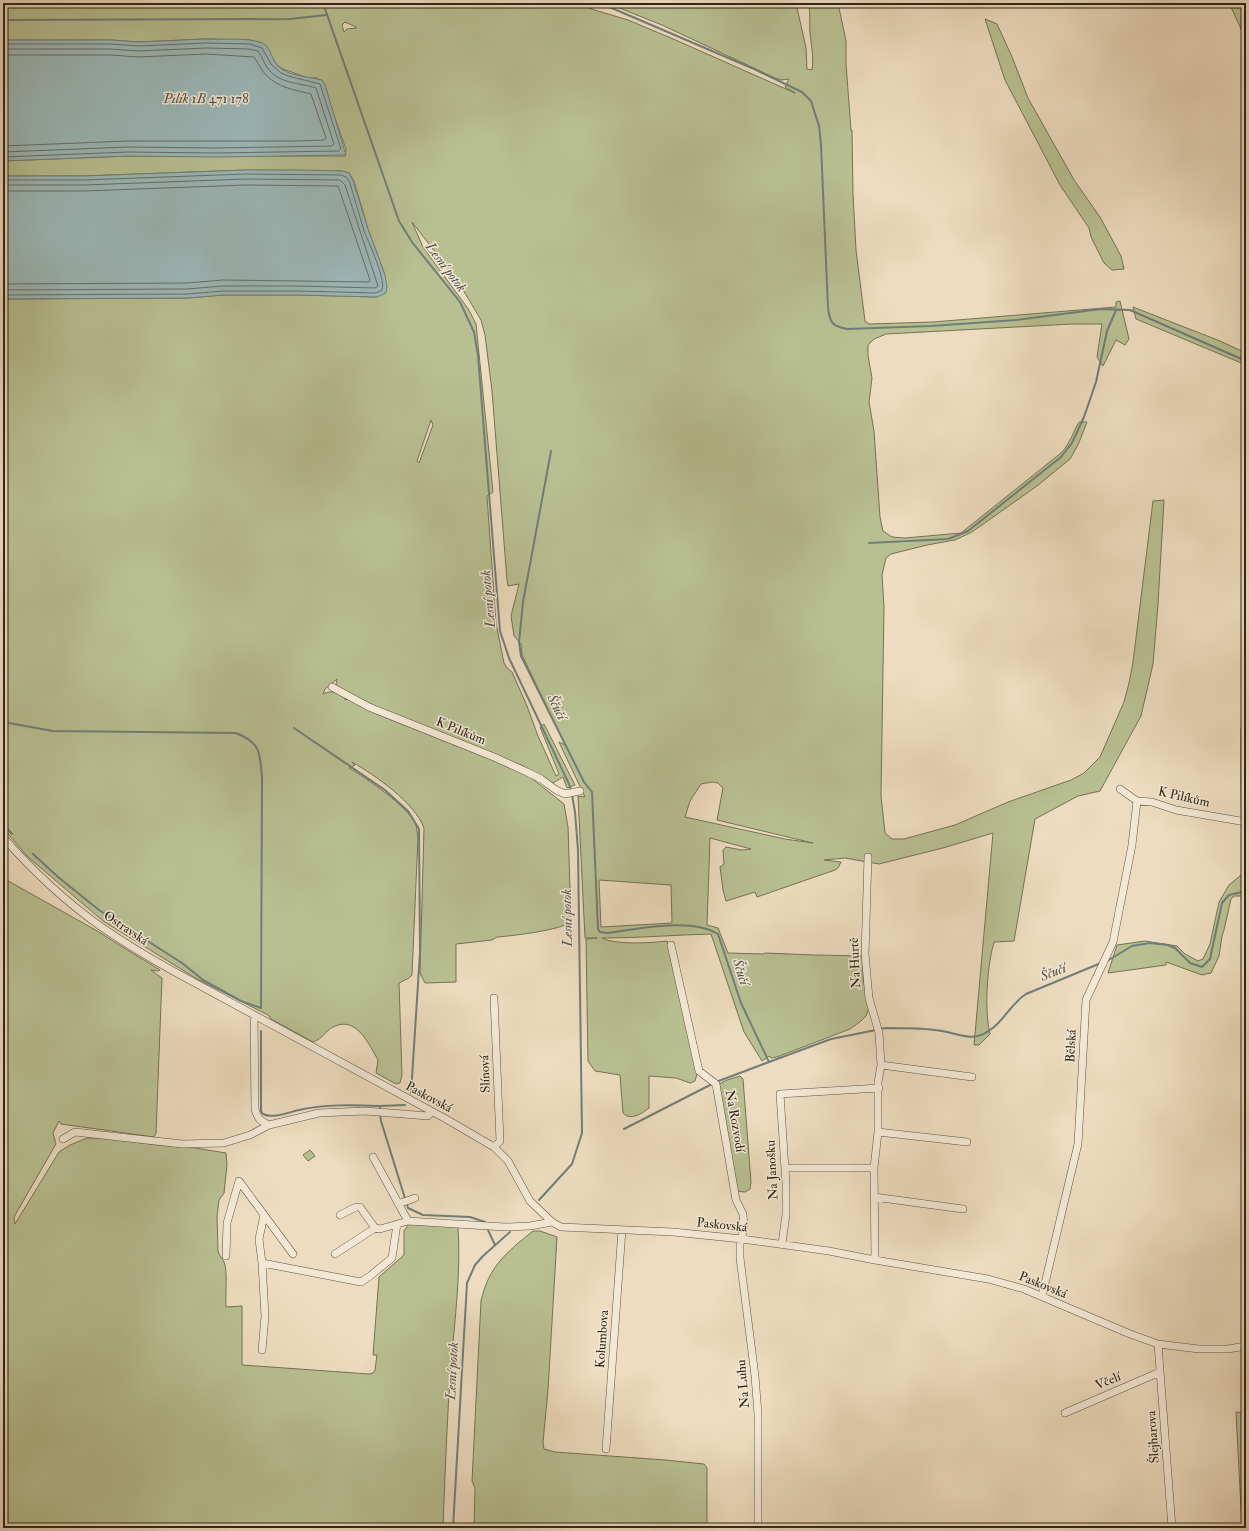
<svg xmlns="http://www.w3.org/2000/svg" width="1249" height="1531" viewBox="0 0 1249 1531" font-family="'IM FELL Double Pica',serif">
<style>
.green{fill:#b8c092;stroke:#747255;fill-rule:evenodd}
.water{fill:#9cb9ba;stroke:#707e79}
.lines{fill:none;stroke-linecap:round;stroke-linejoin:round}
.shore{stroke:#666f69;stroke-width:1}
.stream{stroke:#707e79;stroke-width:2}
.minor-casing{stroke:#5e5342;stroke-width:8}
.minor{stroke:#f3e8d5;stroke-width:7}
.labels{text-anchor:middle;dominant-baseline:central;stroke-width:3;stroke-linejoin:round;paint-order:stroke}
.street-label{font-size:13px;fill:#2f2518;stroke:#f3e8d5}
.water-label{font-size:14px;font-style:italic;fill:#505149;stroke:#f3e8d5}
</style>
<rect width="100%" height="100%" fill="#eddcbf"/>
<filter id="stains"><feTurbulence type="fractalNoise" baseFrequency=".005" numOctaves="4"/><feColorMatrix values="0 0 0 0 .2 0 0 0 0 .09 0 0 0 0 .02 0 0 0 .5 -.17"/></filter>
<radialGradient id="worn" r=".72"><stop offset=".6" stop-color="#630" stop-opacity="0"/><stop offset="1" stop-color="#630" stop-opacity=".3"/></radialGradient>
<path class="green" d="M3,3H596L592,8H588L628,20L671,38L795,93L785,87L789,79L781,80L775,78L662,25L607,3H796L806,48L807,69L812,70C814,57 811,45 810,32C809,22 811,12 808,3H838L846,41V64L851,130H852L853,194L856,250L865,321L869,324L933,322L1116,307V302L1120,301L1129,339L1125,345L1116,340L1103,366L1097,357L1102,324H1072L886,334L874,339L868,345V356L872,378L869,402L874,431L880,517L883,531L892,537L905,538L961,533L1061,453C1070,444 1073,432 1079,422H1087L1078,445L1070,459L1037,486L972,532L955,540L927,545L891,554L886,558L882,575L884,607L881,796L885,833L892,839H904L955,825L1008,802L1071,780L1084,773L1100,757L1124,702L1129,683L1133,662L1153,501L1164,500L1158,604L1153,664L1141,716L1100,791L1078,796L1035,819L1014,941L994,942C987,965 984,1011 990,1034L979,1045H974L993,833L943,848L879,864L845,858L824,860L841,862L838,868L835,870L757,897L755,892L726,901L723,890L720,867L724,864L723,850L726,847L742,850L751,849L710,838L707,925L718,928L728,953L763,954L765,953L815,955L863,956V979L869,1008L866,1016L861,1021L850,1029L777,1057L771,1058L769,1056L762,1061L744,1032L711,934C674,935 638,938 602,938C615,945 651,943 667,941L697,1074L695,1081L690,1083L676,1078L649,1076V1108C641,1114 631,1121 623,1113L620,1075L595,1071L588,1061L586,939L597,938H585L578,796L585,797L559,742L565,745L522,655L521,644L514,636L511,616L519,584L508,586L507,580L492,391L485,335L481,320L459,283L412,222L423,247L469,310L476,324L493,492L487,496L496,623L504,663L507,668L512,672L527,706L538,736L556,776L559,774L540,727L544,724L575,785L567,788L563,777L553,783L521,765L371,706L339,688L336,685L337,679L325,689L323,694C332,690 336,692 345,697V700L349,699L379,715L525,773L559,800L564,804L568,827L571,922C561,930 512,936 497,937L492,940L456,944V982L425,983L420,973L424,828C415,803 375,775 352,762L355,765L349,768C365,777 410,808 416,825C417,828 417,833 418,837L412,975L409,978L399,983L402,1075L400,1083L396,1084L376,1073L378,1060C369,1044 356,1015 333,1027C325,1031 324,1038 313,1042L271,1019L268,1015L197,979L103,921L28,857L3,828V299L188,298L223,295H298L377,297L385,275L368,229L354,181L349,173L342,171L246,170L84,176H3V161L128,156H345L346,149L329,102L325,85L317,78H308L283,69L277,65L271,56L269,50L262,43L250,40L206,39L138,42L111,40H3ZM345,22L356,27L357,28L347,29L344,32L342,25ZM431,420L433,425L419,463L417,461ZM712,782L718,783L723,788L717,820L813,843L785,839L685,817L690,801L701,784ZM599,880L671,885L672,923L601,927Z
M1230,3H1246V40L1231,7Z
M985,19L997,24L1012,57L1028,98L1074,180L1100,217L1121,256L1124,269L1112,270L1104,263L1091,237L1089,228L1060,185L1005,80Z
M1133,307L1220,341L1246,353V365L1136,319Z
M1241,875L1246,876V896H1234L1231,899L1224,930L1222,936L1219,956L1211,973L1202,975L1166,962V965L1108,973L1117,945L1145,941L1177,946L1185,954L1198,961L1203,959L1210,944L1219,902L1229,885Z
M3,878L99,932L116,943L160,970L158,971L151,970L162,978L156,1133L154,1137L61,1124L59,1121L53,1133L56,1144L14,1217L15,1224L59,1152L70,1145L87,1138H101L158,1145L195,1148L226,1153L227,1165L224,1193L219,1200L217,1217L218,1251C219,1256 222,1258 224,1262C228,1270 225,1296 226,1307L242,1306V1365L369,1374L373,1373L375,1370L377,1355H373L379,1277L404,1255V1231L409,1224L458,1227C461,1272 455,1318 451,1364C447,1418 445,1473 443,1528H3Z
M740,1076L743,1079L751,1182L750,1189L745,1192L736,1191L719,1084L727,1080Z
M310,1150L315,1156L308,1161L303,1155Z
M533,1231H540L557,1237L548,1390L543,1442L544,1449L555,1452L665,1460L704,1464L707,1468V1528H474L475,1488L472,1481L481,1301C489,1266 506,1253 533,1231Z
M1236,1412L1246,1413V1528H1242Z"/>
<path class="water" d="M206,39C222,40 247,37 262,43C271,46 271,60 278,66C290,77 307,76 322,80L325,85L346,155L216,157L128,156L3,161V40H111L138,42Z
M246,170H300L342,171L349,173L353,181L368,229L385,275L387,287L386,293L377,297L298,295H223L188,298L3,299V176H84Z"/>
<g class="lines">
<path class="shore" d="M3,44H111L138,46L206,43L250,44L262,48L271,64L281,73L288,76L320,84L341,149L339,151L216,153L128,152L3,157
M3,49H111L138,51L206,48L249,49L258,51C263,57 264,65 269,70C281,84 301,83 316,88L334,144L332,146L216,148L128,147L3,152
M3,55H111L138,57L206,54L254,57C258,62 261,70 266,75C278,88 296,90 311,94L326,138L324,140L297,141H128L3,146
M3,180H84L246,174L341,175L346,177L350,183C355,199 359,215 364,231C369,243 386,279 382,290L376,293L298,291H223L187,294L3,295
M3,185H84L246,179L340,180L345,185L378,286L375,288L298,286H223L187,289L3,290
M3,191H84L246,185L338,186L370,280L369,282L223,280L187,283L3,284"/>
<path class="stream" d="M323,3L399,221L412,242L460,302L474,332L478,356L500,631L509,658L569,784L571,791
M595,3L607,6L754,69L802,92L811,101L819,126L821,145L828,308C830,323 832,326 847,329L931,326L1016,320L1101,309L1130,310L1246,361
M3,20L290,19L326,15
M551,451L523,602L519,642L521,656L584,782L592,792L598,929L600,932L607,933C638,929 691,917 718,934L741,1003L769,1062L831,1039L876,1030
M869,543L948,539L968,531L1061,457L1072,443L1084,417L1096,382L1107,331L1116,310
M3,722L53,731L236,733C261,743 260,753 262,778L261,1008L241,1001L203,980L182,963L99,910L58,877L33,854
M294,728L385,790L408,811L419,829L420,953L411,1093
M3,824L12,834
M1107,961L1132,946L1150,943L1168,945L1175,948L1190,963L1202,967L1210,959L1222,903L1229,895L1246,891
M880,1029L886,1028C902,1028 919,1028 935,1030C959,1032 972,1046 994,1027C1006,1017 1012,1003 1026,994L1101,963
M261,1031V1111L263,1114C273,1119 289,1112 299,1110C325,1104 354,1105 380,1106V1110
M716,1082L769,1062
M380,1106L405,1105
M380,1114L381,1121L408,1208L423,1215L470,1217L485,1222
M624,1129L712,1084
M539,1200L572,1164L582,1133L578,850L575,812L572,795
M488,1230L495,1245
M453,1528L467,1283L475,1265L483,1256L510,1232"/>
<defs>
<path id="minor" d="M332,687L369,707L494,757L527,772L541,779L556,790L565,794L580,791
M1244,730L1245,822
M1120,789L1137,801L1152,802L1176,810L1246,822
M3,837C31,869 65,901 100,926C123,942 148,957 173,971L446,1119L494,1147L508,1161L530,1201L552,1222L561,1227L673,1232L742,1239L829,1251L875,1260L988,1279L1024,1289L1130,1334L1158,1344L1199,1349H1228L1246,1346
M868,857L865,954L869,998L879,1033L881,1065L878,1082V1132L874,1168L875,1260
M671,945L699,1071L716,1084L736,1200L743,1214L744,1228L740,1244V1258L755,1376L758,1414V1528
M494,998L500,1141L494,1147
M254,1016L255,1109C258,1119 259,1120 269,1125L319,1113L365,1111L428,1116L432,1112
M881,1065L972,1077
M878,1132L967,1142
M63,1139L75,1132L182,1144L224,1143L250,1135L269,1125
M373,1157L408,1221
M785,1168H874
M874,1197L963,1209
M398,1204L415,1198
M340,1215L356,1207H360L375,1228
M782,1244L786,1214V1184L780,1094L879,1088
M335,1254L375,1228L380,1229L408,1221L505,1227L530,1226L552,1222
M226,1256L227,1223L239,1181L293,1254
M262,1263L361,1282L370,1276L392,1258L397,1224
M1042,1296L1078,1144L1086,1000L1113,942L1132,845L1137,801
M1158,1344L1172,1528
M262,1350L265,1316L262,1263L259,1239L264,1215
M1065,1413L1160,1372
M606,1449L622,1230"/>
</defs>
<use href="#minor" class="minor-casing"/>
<use href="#minor" class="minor"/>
</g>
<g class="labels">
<g class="street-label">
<text transform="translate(461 731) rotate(22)">K Pilíkům</text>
<text transform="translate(1184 797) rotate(13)">K Pilíkům</text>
<text transform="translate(126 928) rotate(34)">Ostravská</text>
<text transform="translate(855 963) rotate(-93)">Na Hurtě</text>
<text transform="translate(1071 1046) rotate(-87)">Bělská</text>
<text transform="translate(485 1074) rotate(-92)">Slínová</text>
<text transform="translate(429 1097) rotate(28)">Paskovská</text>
<text transform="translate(735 1121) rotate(80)">Na Rozvodí</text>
<text transform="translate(772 1170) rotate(-93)">Na Janošku</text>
<text transform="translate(722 1225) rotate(6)">Paskovská</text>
<text transform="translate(1043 1285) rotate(22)">Paskovská</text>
<text transform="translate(602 1339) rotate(-86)">Kolumbova</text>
<text transform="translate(1108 1381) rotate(-23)">Včelí</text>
<text transform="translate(743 1384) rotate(-95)">Na Luhu</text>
<text transform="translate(1153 1437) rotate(-94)">Šlejharova</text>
</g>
<g class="water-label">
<text x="206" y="98">Pilík 1B 471 178</text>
<text transform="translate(446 267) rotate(53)">Lesní potok</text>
<text transform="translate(488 599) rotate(-95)">Lesní potok</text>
<text transform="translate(557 707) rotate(63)">Ščučí</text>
<text transform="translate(567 918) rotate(-91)">Lesní potok</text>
<text transform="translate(741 972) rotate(72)">Ščučí</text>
<text transform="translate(1053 972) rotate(-22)">Ščučí</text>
<text transform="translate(452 1371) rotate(-87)">Lesní potok</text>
</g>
</g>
<rect width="1249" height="1531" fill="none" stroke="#eddcbf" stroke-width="16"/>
<rect x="4" y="4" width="1241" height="1523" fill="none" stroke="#2f2518" stroke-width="2"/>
<rect x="8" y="8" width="1233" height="1515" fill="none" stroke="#2f2518"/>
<rect width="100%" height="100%" filter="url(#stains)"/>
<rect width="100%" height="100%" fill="url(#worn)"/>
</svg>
